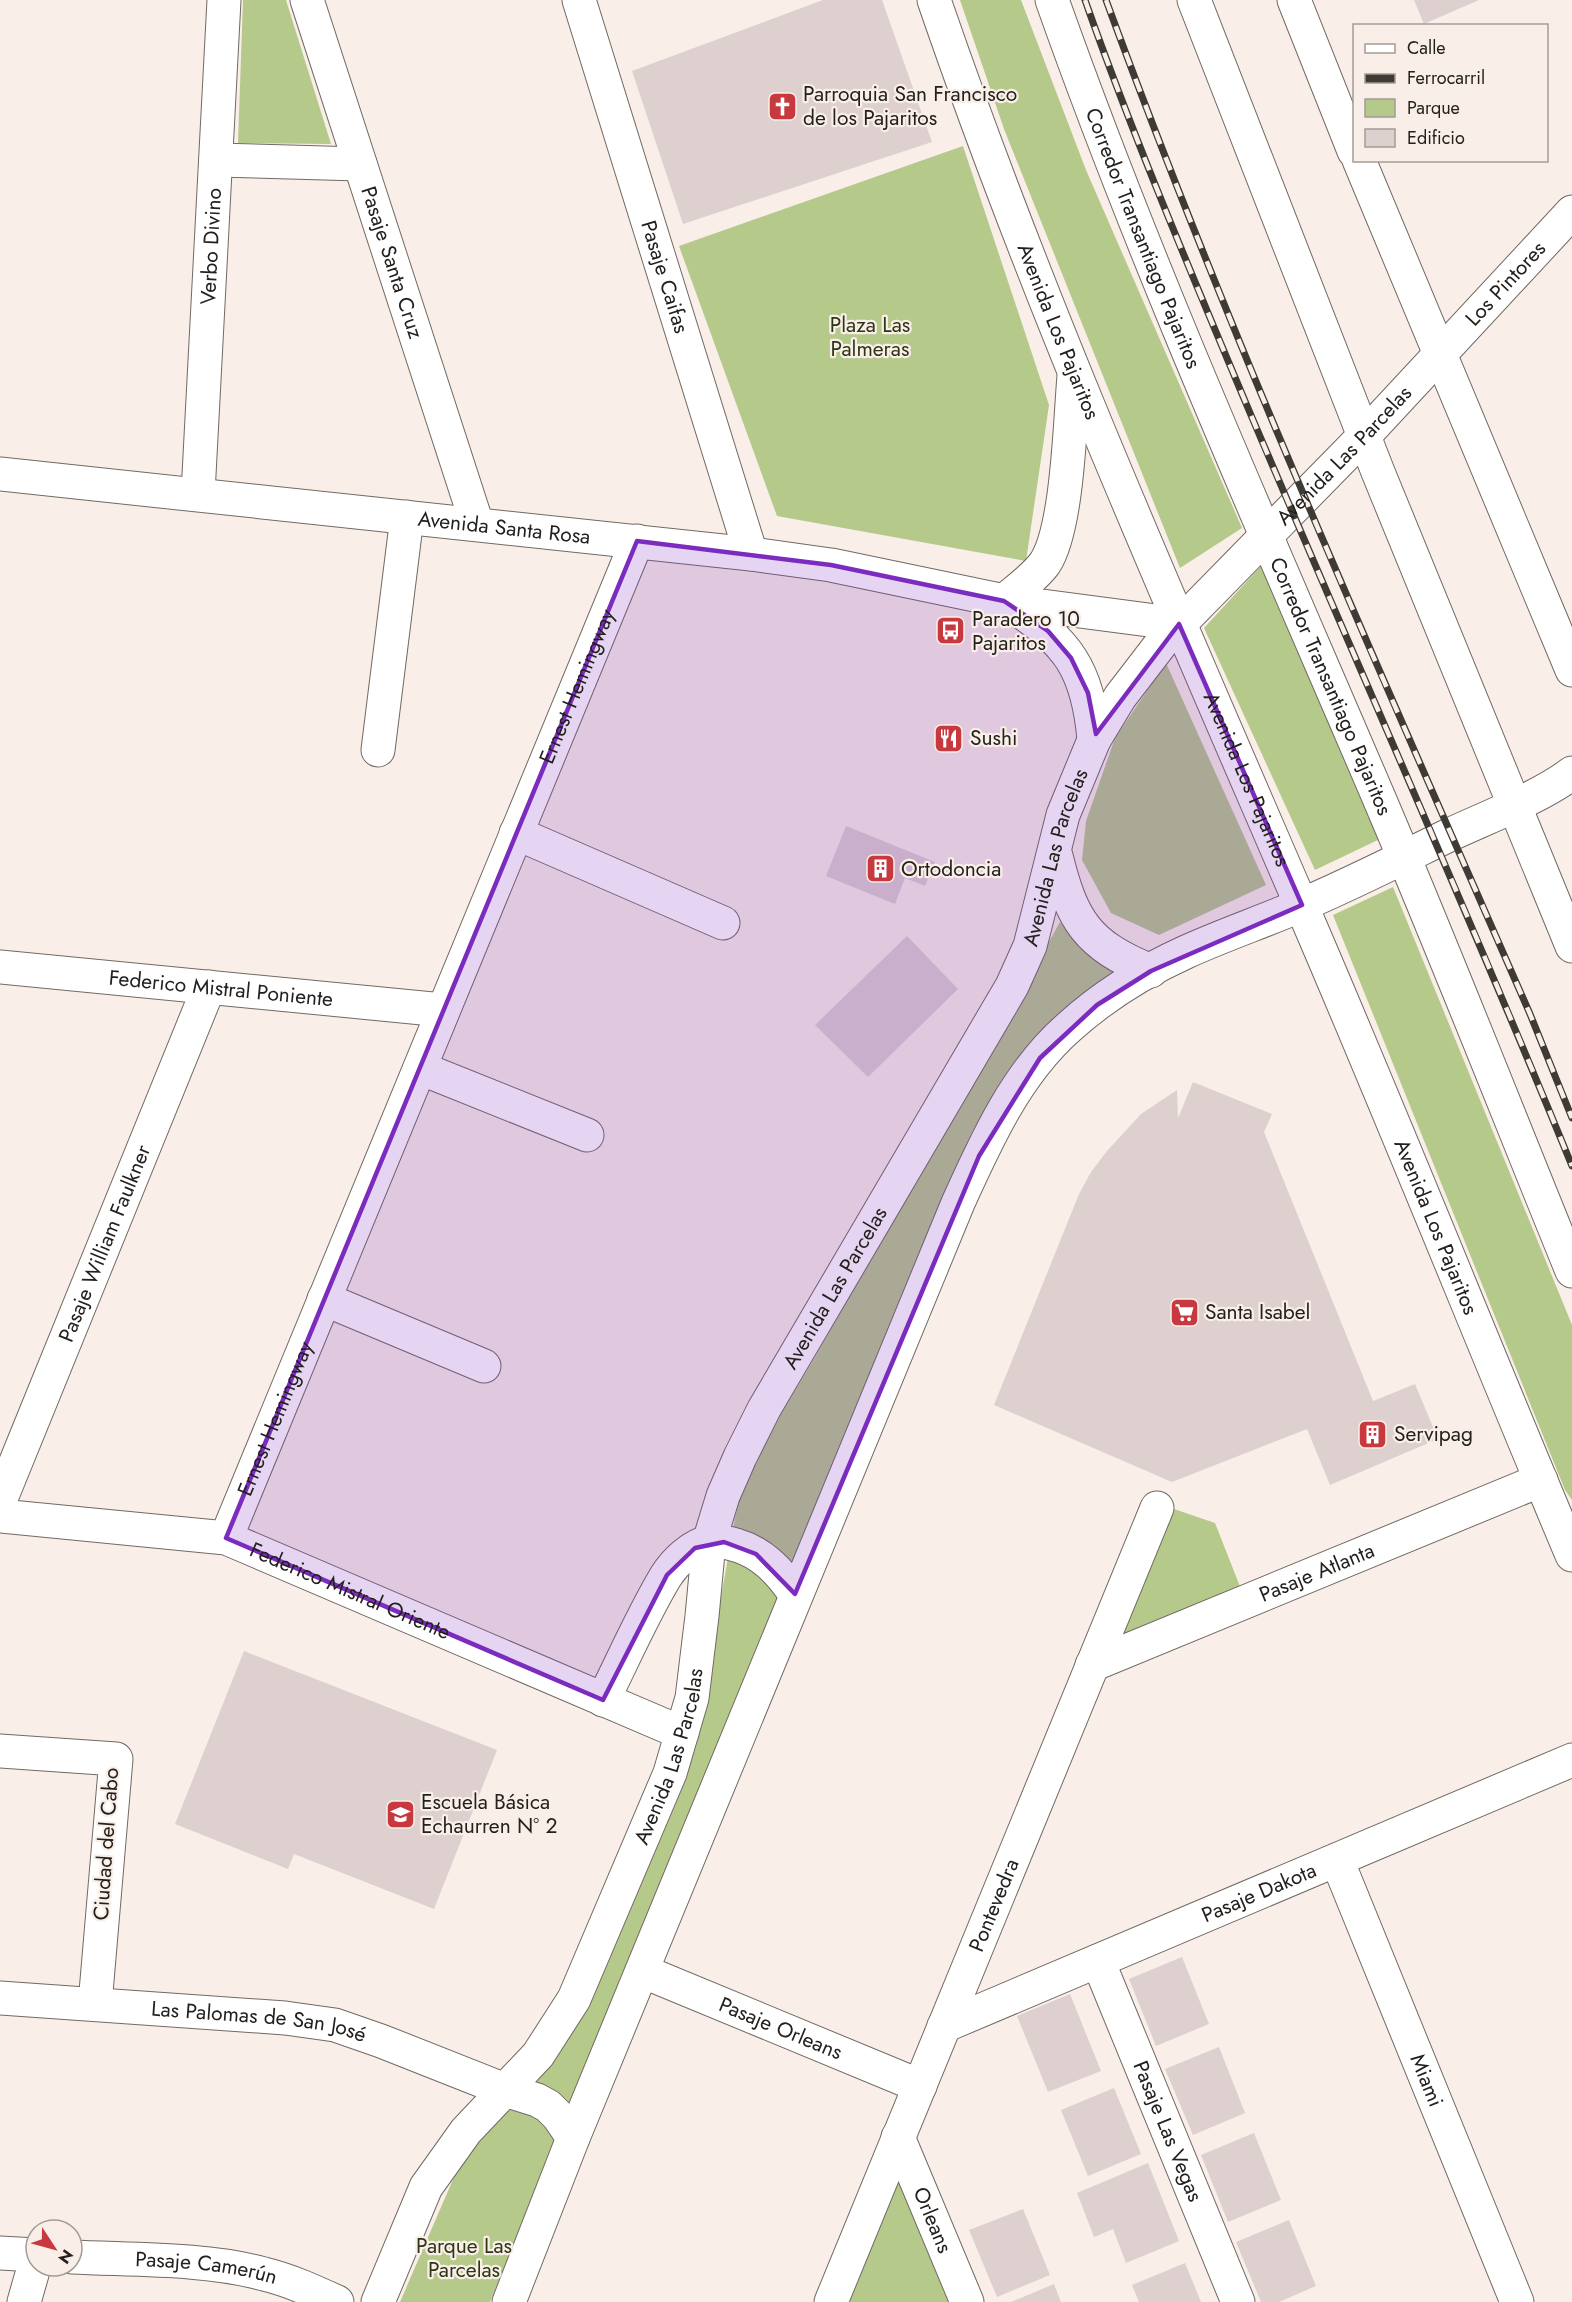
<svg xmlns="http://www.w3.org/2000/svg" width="1572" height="2302" viewBox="0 0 1572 2302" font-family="Jost,sans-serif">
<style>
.green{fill:#b5c98b}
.building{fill:#ddd0cf}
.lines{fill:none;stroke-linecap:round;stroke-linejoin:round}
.minor-casing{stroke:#716963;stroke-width:35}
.major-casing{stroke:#716963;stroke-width:35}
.minor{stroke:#fff;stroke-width:33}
.major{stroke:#fff;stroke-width:33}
.rail-casing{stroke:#3e3a36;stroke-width:7}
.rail{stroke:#f9efe8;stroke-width:4.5;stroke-dasharray:14;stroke-linecap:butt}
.marked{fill:#7b2cbf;fill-opacity:0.2;stroke:#7b2cbf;stroke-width:4.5;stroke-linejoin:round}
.labels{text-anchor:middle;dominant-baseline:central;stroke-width:4.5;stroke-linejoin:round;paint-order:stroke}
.poi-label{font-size:21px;fill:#23201d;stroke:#f9efe8;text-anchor:start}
.street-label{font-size:21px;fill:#23201d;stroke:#f9efe8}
.park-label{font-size:21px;fill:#2c3515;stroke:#f9efe8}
</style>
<rect width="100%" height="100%" fill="#f9efe8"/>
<path class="green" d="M243,0H286L331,144L238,143Z
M960,0H1021L1086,170L1242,528L1180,568L1004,129Z
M963,146L1049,405L1026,561L777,516L679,246Z
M1261,566L1380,839L1315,870L1204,628Z
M1166,663L1266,885L1159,935L1111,913L1082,860L1086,821L1115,738Z
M1393,887L1572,1325V1500L1565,1490L1333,915Z
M1060,922L1086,951L1119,973L990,1102L972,1132L800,1543L783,1593L490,2302H400L464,2154L521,2087L704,1693L742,1479L814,1359Z
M1174,1509L1215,1523L1241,1589L1115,1645Z
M899,2179L949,2302H847Z"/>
<path class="building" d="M823,0H882L932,142L683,224L632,71Z
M1414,0H1479L1424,24Z
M846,826L935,862L925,886L905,878L895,904L826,876Z
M907,936L958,989L868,1077L815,1025Z
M1193,1082L1272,1114L1264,1132L1373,1401L1415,1384L1438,1439L1330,1485L1307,1429L1172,1482L994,1405L1079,1194L1091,1172L1107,1151L1141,1114L1177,1090L1178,1118Z
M244,1651L497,1750L434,1909L294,1854L288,1869L175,1824Z
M1182,1957L1209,2024L1156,2046L1129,1979Z
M1070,1994L1101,2071L1048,2092L1017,2016Z
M1219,2047L1245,2113L1193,2135L1165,2069Z
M1114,2088L1141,2154L1088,2176L1061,2110Z
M1254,2133L1281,2200L1228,2222L1201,2155Z
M1148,2163L1179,2241L1126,2263L1113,2229L1094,2237L1077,2193Z
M1023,2209L1050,2275L997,2297L969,2230Z
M1289,2220L1316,2286L1279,2302H1261L1236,2242Z
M1185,2263L1201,2302H1139L1132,2285Z
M1054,2284L1061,2302H1011Z"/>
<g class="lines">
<defs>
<g id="minor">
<path id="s1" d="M307,0L477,524"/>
<path id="s2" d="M579,0L751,554"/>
<path id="s3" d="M1052,0C1148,271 1266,534 1379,798C1446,955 1508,1114 1572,1271"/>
<path d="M1194,0L1378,472L1572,946"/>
<path d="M216,160L360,164"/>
<path id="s4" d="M0,474L751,554L831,565L1004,601L1179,624"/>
<path id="s5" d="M198,494L224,0"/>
<path d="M1008,603C1068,641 1088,669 1094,740"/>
<path d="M378,750L407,517"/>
<path d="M516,833L723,923"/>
<path d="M1056,856C1072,921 1087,945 1151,971"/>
<path id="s6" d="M0,967L443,1010"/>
<path d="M420,1068L587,1135"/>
<path d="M324,1299L484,1366"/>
<path id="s7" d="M0,1501L209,987"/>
<path id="s8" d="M0,1516L226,1538L682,1733"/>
<path id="s9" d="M226,1538L637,541"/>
<path id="s10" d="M1092,1665L1541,1480"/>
<path d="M603,1700C623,1660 643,1614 666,1576C675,1562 692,1545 709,1542C717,1540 728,1543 736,1545C763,1553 780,1572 795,1594"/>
<path d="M0,1751L116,1759L95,2004"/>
<path id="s11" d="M1337,1860L1517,2302"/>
<path id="s12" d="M1098,1961L1238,2302"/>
<path id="s13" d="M642,1971L920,2086"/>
<path id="s14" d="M0,1998L285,2018L335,2025L381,2041L505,2090L537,2100L548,2106L558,2116L573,2138"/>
<path id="s15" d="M944,2026L1572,1760"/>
<path id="s16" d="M898,2137L967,2302"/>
<path d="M0,2253L36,2255"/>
<path id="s17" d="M72,2257C132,2260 207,2258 264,2274C289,2280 313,2291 337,2302"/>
<path d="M24,2302L36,2260"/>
<path id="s18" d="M378,2302L426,2187L466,2131L538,2055L574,1999L670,1773L692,1698L702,1616L709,1542L723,1496L740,1457L764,1409L1012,986L1030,946L1063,815L1094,740L1120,697L1163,641L1364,436L1572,212"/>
<path d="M509,2302L573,2138L958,1203C986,1141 1016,1074 1068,1028C1102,997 1144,971 1186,952C1223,935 1262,922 1299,906C1349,885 1398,860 1447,836C1485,818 1539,798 1572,773"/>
<path id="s19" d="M831,2302L1157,1508"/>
</g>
<g id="major">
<path id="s20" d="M934,0C1039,306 1171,603 1299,900C1393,1117 1480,1337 1572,1555"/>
<path d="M1294,0L1354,151"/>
<path d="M1359,160L1572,670"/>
<path d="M1004,601C1018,589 1035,577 1045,563C1068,528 1070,420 1074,376"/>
</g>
</defs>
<use href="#minor" class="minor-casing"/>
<use href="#major" class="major-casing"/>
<use href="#minor" class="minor"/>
<use href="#major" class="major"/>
<defs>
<path id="rail" d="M1085,0C1133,136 1189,268 1245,401C1353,656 1467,909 1572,1166
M1106,0C1232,344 1383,678 1530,1014L1572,1118"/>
</defs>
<use href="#rail" class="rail-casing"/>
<use href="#rail" class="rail"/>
</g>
<path class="marked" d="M637,541L831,565L1004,601L1048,631L1071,658L1088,693L1096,734L1179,624L1302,905L1151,971L1097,1005L1040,1058L979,1156L795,1594L756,1554L724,1542L695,1548L667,1575L603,1700L226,1538Z"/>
<defs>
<symbol id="church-square" viewBox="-11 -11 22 22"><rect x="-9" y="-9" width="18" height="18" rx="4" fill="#c7383f" stroke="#f9efe8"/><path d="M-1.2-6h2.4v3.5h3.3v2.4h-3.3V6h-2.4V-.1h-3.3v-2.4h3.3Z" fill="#fff"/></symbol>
<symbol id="bus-square" viewBox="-11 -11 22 22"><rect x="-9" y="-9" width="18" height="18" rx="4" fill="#c7383f" stroke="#f9efe8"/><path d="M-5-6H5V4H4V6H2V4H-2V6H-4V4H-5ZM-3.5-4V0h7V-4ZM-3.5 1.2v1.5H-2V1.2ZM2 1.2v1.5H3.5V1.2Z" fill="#fff"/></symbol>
<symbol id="restaurant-square" viewBox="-11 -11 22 22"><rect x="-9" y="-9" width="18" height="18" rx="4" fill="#c7383f" stroke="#f9efe8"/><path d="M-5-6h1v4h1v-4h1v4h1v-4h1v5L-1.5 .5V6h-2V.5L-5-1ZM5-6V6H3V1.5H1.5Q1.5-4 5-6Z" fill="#fff"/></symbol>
<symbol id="building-square" viewBox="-11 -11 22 22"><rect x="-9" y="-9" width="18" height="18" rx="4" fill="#c7383f" stroke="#f9efe8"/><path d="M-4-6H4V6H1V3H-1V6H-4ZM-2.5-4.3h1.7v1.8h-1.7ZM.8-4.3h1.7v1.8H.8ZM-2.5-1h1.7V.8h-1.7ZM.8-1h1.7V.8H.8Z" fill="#fff"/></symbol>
<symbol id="supermarket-square" viewBox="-11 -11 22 22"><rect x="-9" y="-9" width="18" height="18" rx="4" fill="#c7383f" stroke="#f9efe8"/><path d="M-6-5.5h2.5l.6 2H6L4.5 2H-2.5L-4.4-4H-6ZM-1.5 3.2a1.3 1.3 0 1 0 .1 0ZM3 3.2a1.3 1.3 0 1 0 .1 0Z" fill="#fff"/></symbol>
<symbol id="school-square" viewBox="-11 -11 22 22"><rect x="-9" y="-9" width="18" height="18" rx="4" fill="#c7383f" stroke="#f9efe8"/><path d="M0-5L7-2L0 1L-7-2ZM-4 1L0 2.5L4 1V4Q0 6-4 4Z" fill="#fff"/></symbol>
</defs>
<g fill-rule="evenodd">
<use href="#church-square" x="766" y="90" width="33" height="33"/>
<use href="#bus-square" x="934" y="614" width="33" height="33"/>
<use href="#restaurant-square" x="932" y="722" width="33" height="33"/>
<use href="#building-square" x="864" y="852" width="33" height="33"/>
<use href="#supermarket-square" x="1168" y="1296" width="33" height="33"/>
<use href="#building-square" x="1356" y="1418" width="33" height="33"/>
<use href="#school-square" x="384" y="1798" width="33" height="33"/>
</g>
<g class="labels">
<g class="poi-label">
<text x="803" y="94">Parroquia San Francisco<tspan x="803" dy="24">de los Pajaritos</tspan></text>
<text x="972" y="619">Paradero 10<tspan x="972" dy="24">Pajaritos</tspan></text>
<text x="970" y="738">Sushi</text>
<text x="901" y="869">Ortodoncia</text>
<text x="1205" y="1312">Santa Isabel</text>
<text x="1394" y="1434">Servipag</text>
<text x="421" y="1802">Escuela Básica<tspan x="421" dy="24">Echaurren Nº 2</tspan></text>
</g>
<g class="street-label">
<text stroke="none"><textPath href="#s3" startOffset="255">Corredor Transantiago Pajaritos</textPath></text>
<text stroke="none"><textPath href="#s5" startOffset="248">Verbo Divino</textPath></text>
<text stroke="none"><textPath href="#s1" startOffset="276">Pasaje Santa Cruz</textPath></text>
<text stroke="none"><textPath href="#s2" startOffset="290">Pasaje Caifas</textPath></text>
<text stroke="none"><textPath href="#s18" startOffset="2356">Los Pintores</textPath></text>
<text stroke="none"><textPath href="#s20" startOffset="354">Avenida Los Pajaritos</textPath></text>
<text stroke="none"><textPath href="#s18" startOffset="2120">Avenida Las Parcelas</textPath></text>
<text stroke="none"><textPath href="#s4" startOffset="507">Avenida Santa Rosa</textPath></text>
<text stroke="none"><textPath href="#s3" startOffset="741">Corredor Transantiago Pajaritos</textPath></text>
<text stroke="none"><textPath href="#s9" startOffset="921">Ernest Hemingway</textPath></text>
<text stroke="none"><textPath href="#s20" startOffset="840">Avenida Los Pajaritos</textPath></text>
<text stroke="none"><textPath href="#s18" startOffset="1616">Avenida Las Parcelas</textPath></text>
<text stroke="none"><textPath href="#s6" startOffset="222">Federico Mistral Poniente</textPath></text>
<text stroke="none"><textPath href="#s20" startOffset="1326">Avenida Los Pajaritos</textPath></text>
<text stroke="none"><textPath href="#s7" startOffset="278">Pasaje William Faulkner</textPath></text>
<text stroke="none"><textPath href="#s18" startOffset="1130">Avenida Las Parcelas</textPath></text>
<text stroke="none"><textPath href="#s9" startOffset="129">Ernest Hemingway</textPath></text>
<text stroke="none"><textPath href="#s10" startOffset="243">Pasaje Atlanta</textPath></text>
<text stroke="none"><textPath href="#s8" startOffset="362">Federico Mistral Oriente</textPath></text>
<text stroke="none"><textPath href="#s18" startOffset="626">Avenida Las Parcelas</textPath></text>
<text transform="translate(106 1844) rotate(-86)">Ciudad del Cabo</text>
<text stroke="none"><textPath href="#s15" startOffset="342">Pasaje Dakota</textPath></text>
<text stroke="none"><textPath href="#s19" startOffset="429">Pontevedra</textPath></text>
<text stroke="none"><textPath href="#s14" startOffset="260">Las Palomas de San José</textPath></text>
<text stroke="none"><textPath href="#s13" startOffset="150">Pasaje Orleans</textPath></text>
<text stroke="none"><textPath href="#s11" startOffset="238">Miami</textPath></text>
<text stroke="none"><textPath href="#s12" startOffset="184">Pasaje Las Vegas</textPath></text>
<text stroke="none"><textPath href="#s16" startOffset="90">Orleans</textPath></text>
<text stroke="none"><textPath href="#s17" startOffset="135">Pasaje Camerún</textPath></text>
</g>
<g class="park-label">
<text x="870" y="325">Plaza Las<tspan x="870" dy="24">Palmeras</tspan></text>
<text x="464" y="2246">Parque Las<tspan x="464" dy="24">Parcelas</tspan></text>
</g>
</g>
<rect x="1353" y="24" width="195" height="138" fill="#f9efe8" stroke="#a39c97" stroke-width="1.5"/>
<rect x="1365" y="44" width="30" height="9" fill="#ffffff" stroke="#a39c97" stroke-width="1.5"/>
<text x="1407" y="54" font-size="18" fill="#23201d">Calle</text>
<rect x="1365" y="74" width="30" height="9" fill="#3e3a36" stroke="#a39c97" stroke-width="1.5"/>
<text x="1407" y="84" font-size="18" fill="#23201d">Ferrocarril</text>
<rect x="1365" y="99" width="30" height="18" fill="#b5c98b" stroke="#a39c97" stroke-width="1.5"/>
<text x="1407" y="114" font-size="18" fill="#23201d">Parque</text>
<rect x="1365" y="129" width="30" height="18" fill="#ddd0cf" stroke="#a39c97" stroke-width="1.5"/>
<text x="1407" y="144" font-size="18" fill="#23201d">Edificio</text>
<g transform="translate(54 2248) rotate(126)"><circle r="28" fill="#f9efe8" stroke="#a39c97" stroke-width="1.5"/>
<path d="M0-4.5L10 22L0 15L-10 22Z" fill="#c7383f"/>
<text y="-9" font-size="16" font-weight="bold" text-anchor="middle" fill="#23201d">N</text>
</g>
</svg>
